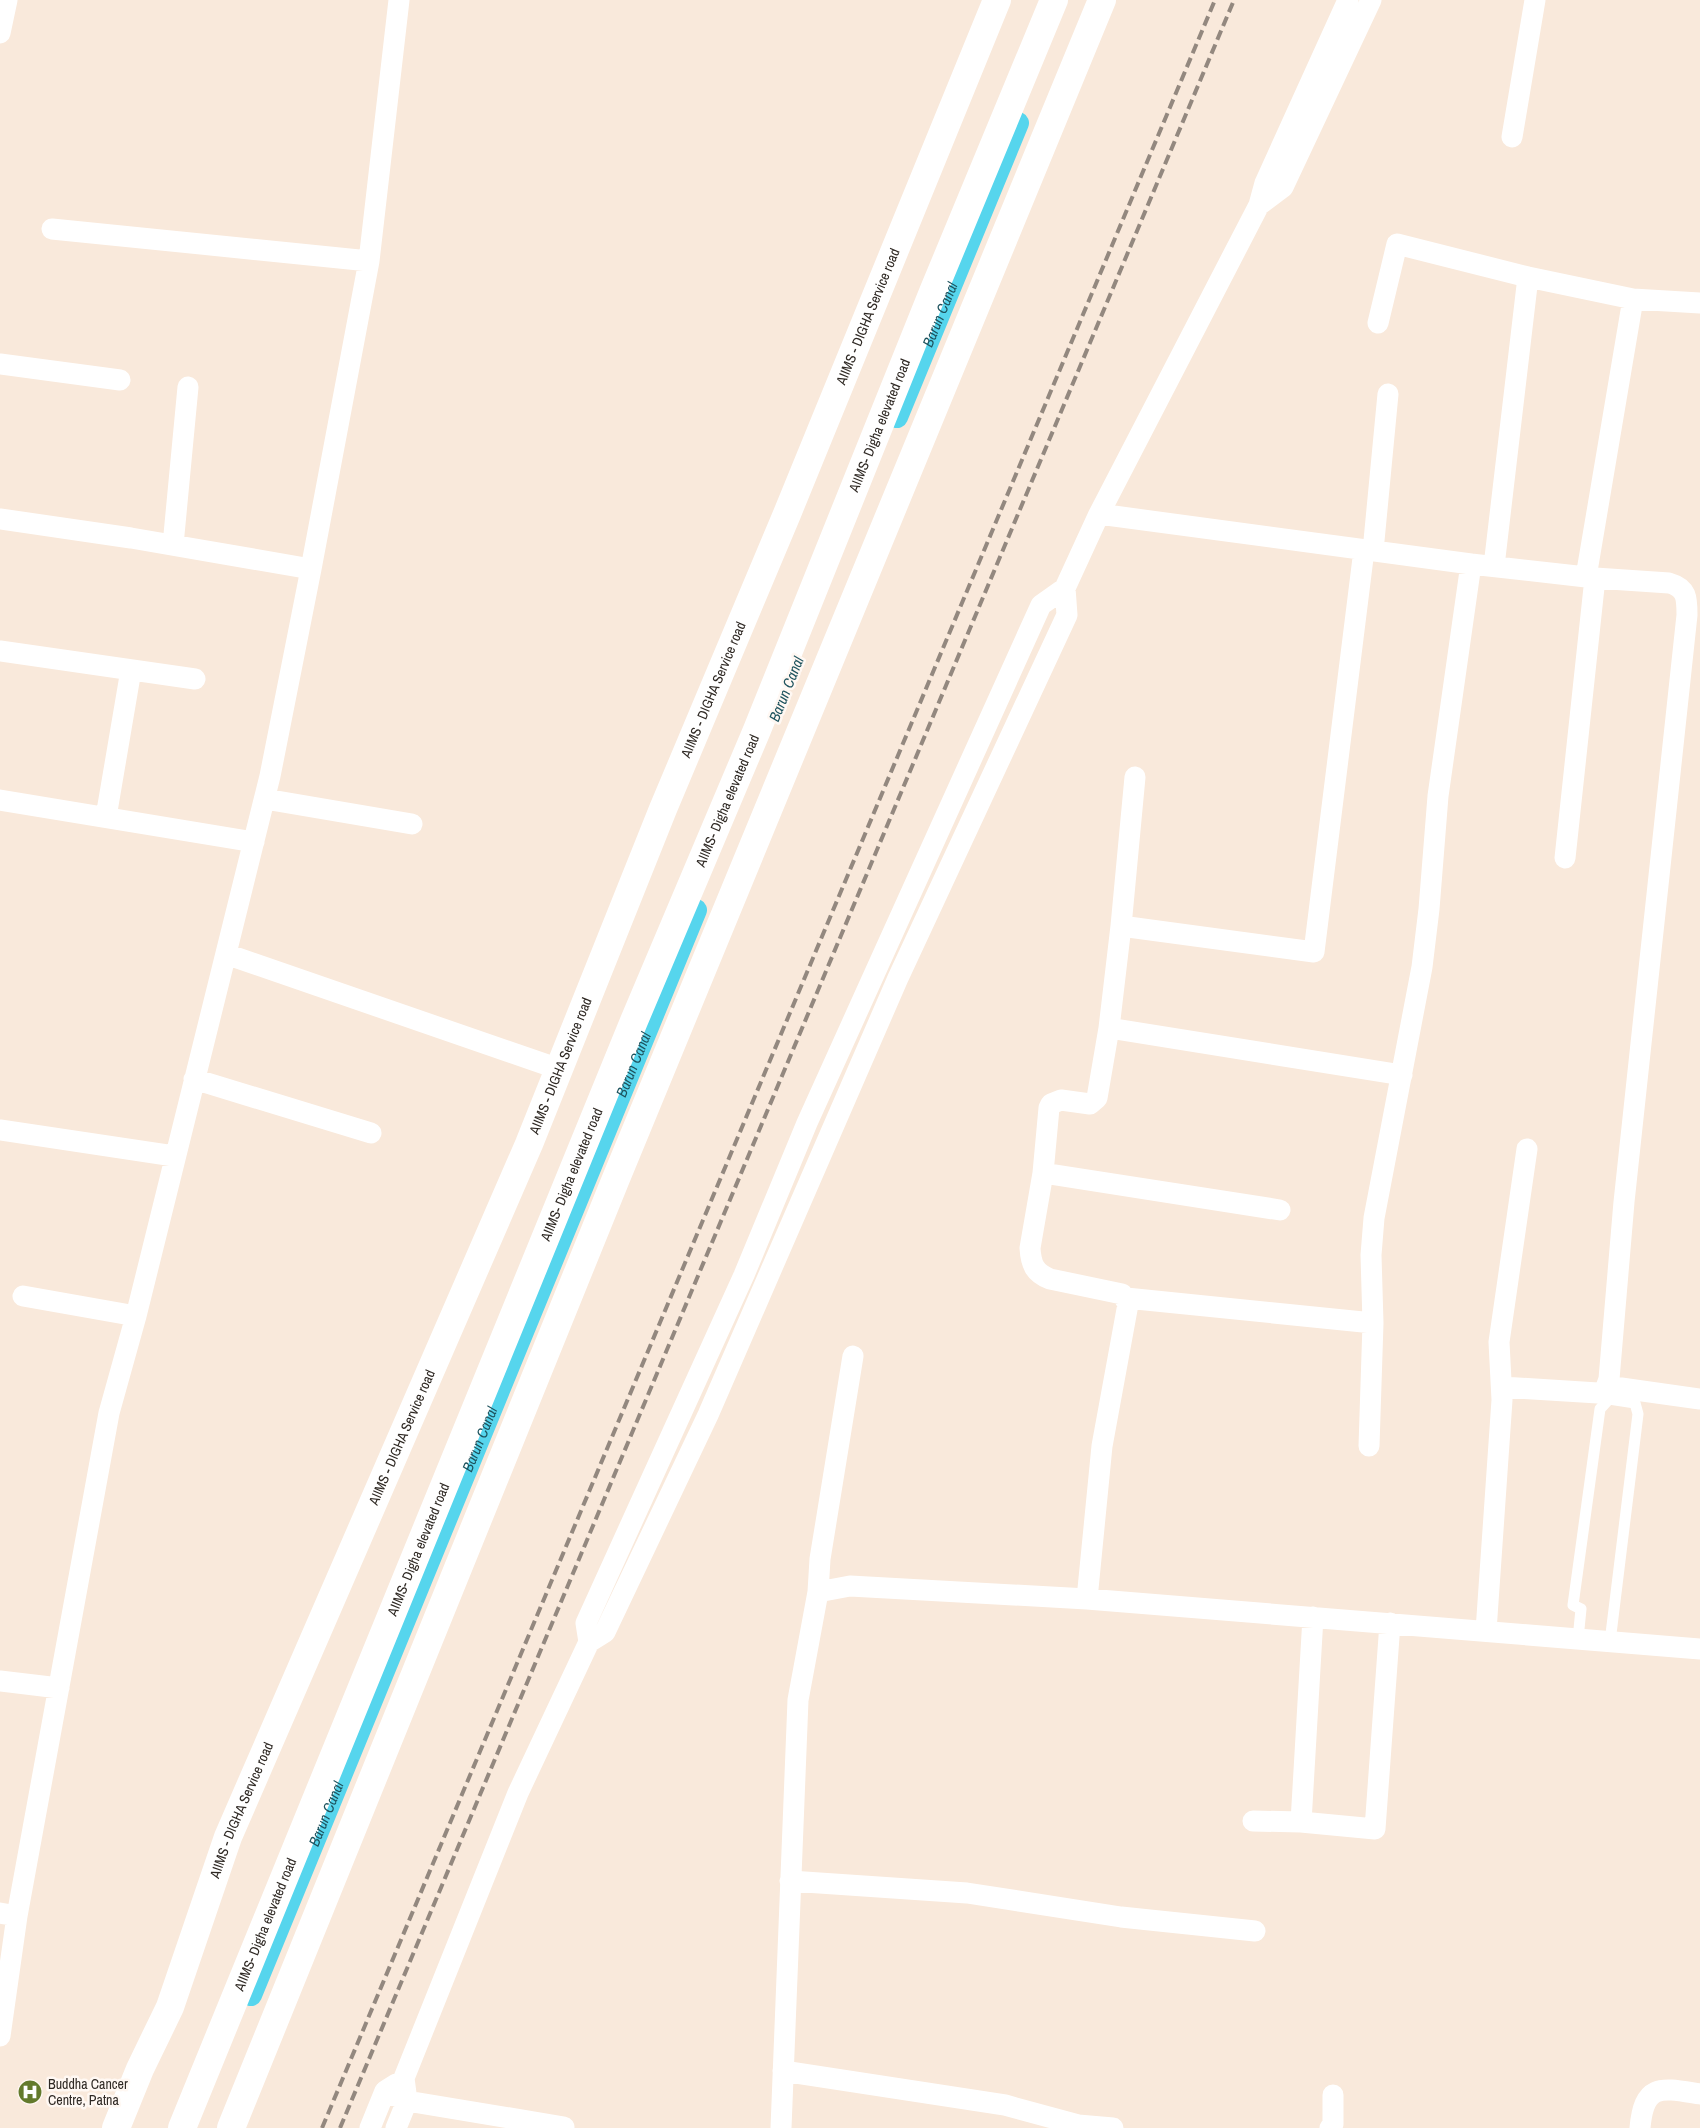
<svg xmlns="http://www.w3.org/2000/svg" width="1700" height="2128" viewBox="0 0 1700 2128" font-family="'Archivo Narrow',sans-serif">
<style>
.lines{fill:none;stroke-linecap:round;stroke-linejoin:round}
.canal{stroke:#56d5ed;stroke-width:22}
.service{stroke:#fff;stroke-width:11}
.minor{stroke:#fff;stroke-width:21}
.secondary{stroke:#fff;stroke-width:28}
.motorway{stroke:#fff;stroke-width:28}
.rail{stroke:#93887f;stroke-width:4;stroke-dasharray:10 5;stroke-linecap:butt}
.labels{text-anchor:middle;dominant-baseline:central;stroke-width:5;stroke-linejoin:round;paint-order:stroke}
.street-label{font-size:14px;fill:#2f2924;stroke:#fff8f3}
.poi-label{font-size:14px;fill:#2f2924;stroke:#fff8f3;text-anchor:start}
.water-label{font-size:15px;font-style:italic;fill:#1d525d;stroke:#fff8f3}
</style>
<rect width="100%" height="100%" fill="#f9e9db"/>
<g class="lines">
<g class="canal">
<path id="s1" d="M897,417L1018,123"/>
<path id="s2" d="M251,1995L696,910"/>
</g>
<path class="service" d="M1578,1639L1581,1609L1573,1605L1600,1409L1609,1399L1635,1403L1638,1414L1610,1642"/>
<path class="minor" d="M1348,0L1265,183L1259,205L1283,187L1371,0
M0,33L7,0
M1512,137L1535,0
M52,229L369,261
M1378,323L1397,244L1528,277L1633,299L1700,303
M0,364L120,380
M1099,514L1471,564L1595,578L1669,583C1687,588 1687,598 1687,615L1624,1202L1609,1379L1605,1390L1598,1393L1502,1387
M0,519L131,538L311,569
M173,545L188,387
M1373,551L1388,394
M1494,566L1528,277
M1586,577L1633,299
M0,651L195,679
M265,799L412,824
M0,800L254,842
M106,817L131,670
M1565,858L1595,578
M1121,926L1135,777
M226,954L559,1069
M1109,1028L1402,1075
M194,1079L371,1133
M0,1130L174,1156
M1043,1173L1280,1210
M23,1296L136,1316
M1126,1298L1373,1323
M1607,1386L1700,1399
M1369,1446L1373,1323L1371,1255L1374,1218L1422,967L1429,909L1438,796L1471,564
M818,1592L820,1559L853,1356
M1087,1599L1102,1446L1128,1304L1122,1294L1050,1279C1035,1273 1031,1265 1030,1248L1043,1173L1049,1108L1051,1104L1061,1100L1090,1104L1097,1098L1109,1028L1121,926L1314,952L1364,550
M1313,1617L1301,1822L1375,1829L1390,1623
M1486,1631L1502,1400L1499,1342L1527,1149
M589,1642L586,1623L744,1275L807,1123L1041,605L1065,588
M0,1681L59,1688
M1253,1821L1301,1822
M790,1881L967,1893L1121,1917L1255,1931
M0,1913L17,1916L109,1413L136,1316L270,776L311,569L369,261L399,0
M0,2036L17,1916
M783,2071L1005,2105L1078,2125L1113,2128
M385,2091L407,2101L564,2127
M370,2128L385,2091L396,2084
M396,2128L407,2101L404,2078L518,1793L589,1642L605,1632L708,1415L898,978L1067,615L1065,588L1099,514L1259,205
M781,2128L798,1700L818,1592L850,1586L1087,1599L1700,1649
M1330,2128L1333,2124V2095
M1640,2128C1644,2082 1662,2088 1700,2094"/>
<path class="secondary" id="s3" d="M116,2128L140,2069L170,2007L228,1837L529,1144L663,809L787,514L997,0"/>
<g class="motorway">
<path id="s4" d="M182,2128L634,1021L757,730L933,292L1054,0"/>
<path d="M231,2128L615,1181L1102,0"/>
</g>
<path class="rail" d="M322,2128L1215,0
M340,2128L1234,0"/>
</g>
<defs>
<symbol id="hospital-disc" viewBox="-11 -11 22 22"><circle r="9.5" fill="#637a2c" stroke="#fff8f3"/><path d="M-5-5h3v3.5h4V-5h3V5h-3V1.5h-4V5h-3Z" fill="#fff"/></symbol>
</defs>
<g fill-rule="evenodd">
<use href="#hospital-disc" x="16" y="2078" width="28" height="28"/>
</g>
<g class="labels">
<g class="street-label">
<text stroke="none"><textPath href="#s3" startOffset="1962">AIIMS - DIGHA Service road</textPath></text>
<text stroke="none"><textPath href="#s4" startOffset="1840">AIIMS- Digha elevated road</textPath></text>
<text stroke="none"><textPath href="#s3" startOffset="1558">AIIMS - DIGHA Service road</textPath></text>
<text stroke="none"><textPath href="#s4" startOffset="1435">AIIMS- Digha elevated road</textPath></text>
<text stroke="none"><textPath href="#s3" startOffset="1152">AIIMS - DIGHA Service road</textPath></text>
<text stroke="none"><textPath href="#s4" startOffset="1030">AIIMS- Digha elevated road</textPath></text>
<text stroke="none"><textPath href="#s3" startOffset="748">AIIMS - DIGHA Service road</textPath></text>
<text stroke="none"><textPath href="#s4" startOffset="625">AIIMS- Digha elevated road</textPath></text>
<text stroke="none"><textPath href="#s3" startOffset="342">AIIMS - DIGHA Service road</textPath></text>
<text stroke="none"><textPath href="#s4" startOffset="220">AIIMS- Digha elevated road</textPath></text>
</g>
<g class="poi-label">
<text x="48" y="2084">Buddha Cancer<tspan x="48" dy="16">Centre, Patna</tspan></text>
</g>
<g class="water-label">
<text stroke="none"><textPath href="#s1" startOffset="111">Barun Canal</textPath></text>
<text transform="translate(786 689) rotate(-68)">Barun Canal</text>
<text stroke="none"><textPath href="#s2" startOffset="1006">Barun Canal</textPath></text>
<text stroke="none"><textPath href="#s2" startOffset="601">Barun Canal</textPath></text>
<text stroke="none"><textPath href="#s2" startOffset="196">Barun Canal</textPath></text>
</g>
</g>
</svg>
